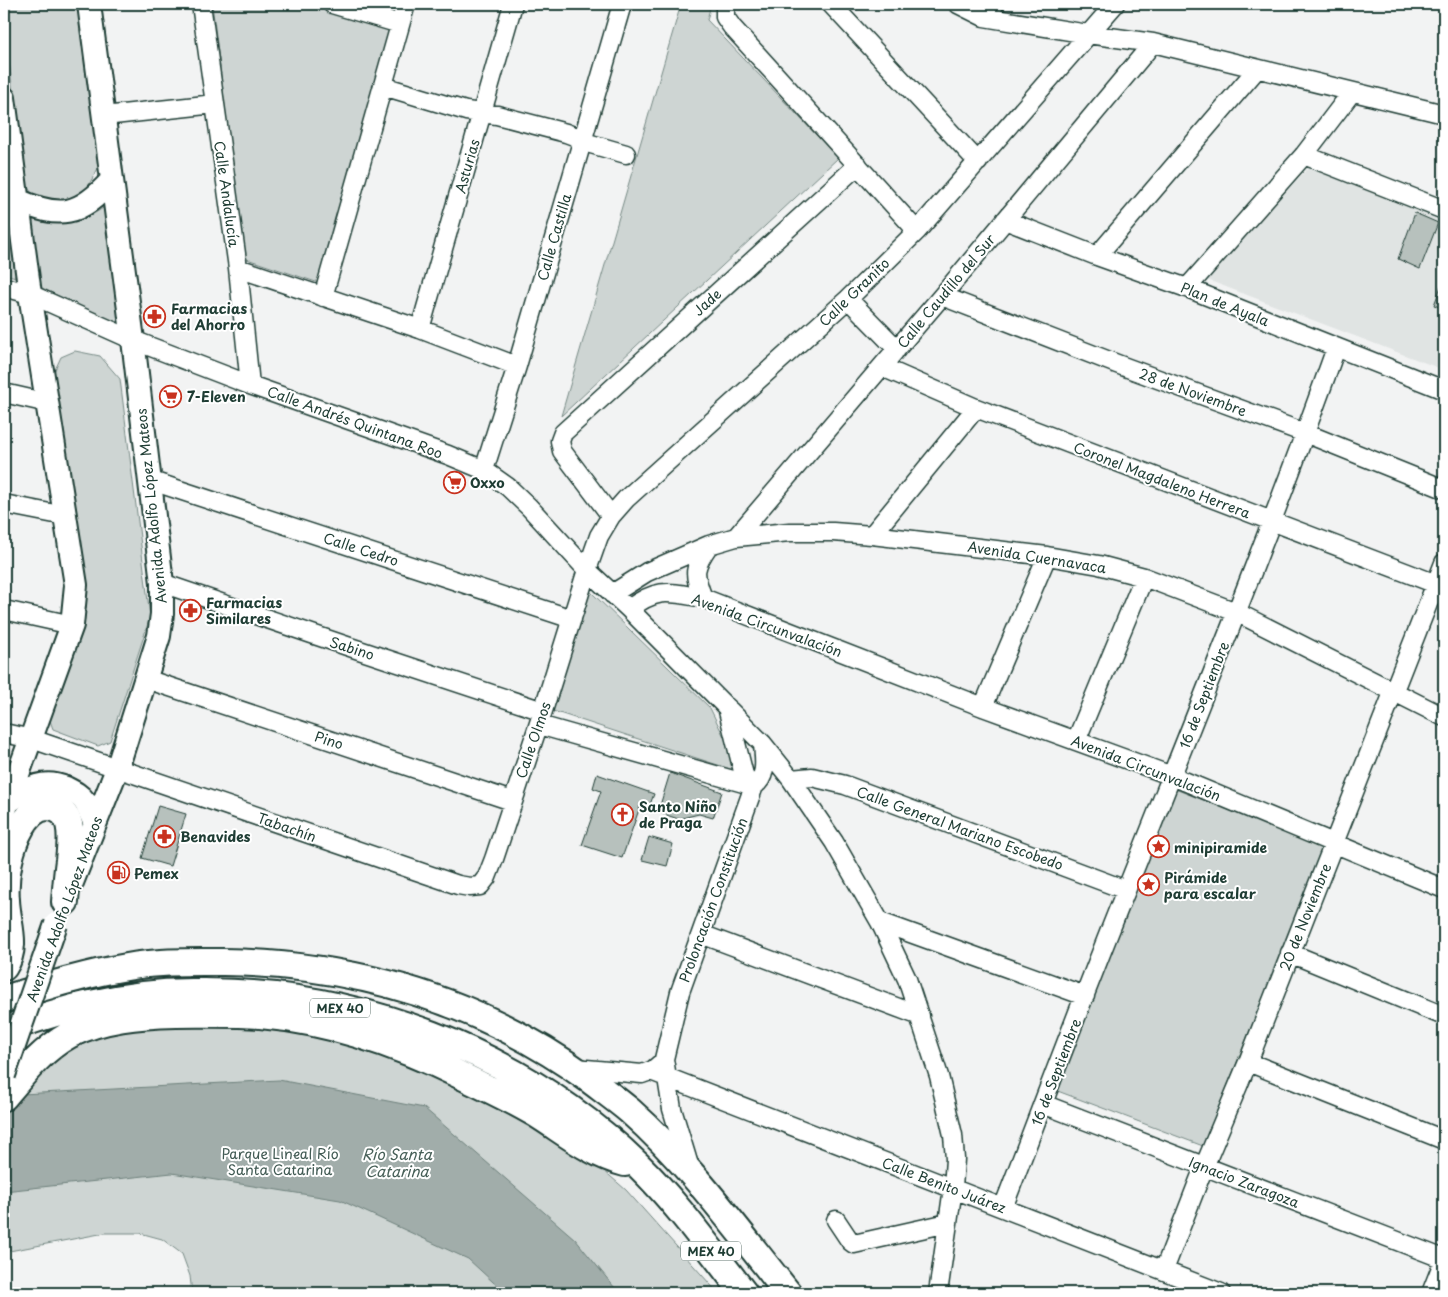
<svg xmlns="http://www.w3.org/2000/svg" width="1448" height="1297" viewBox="0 0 1448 1297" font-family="'Playpen Sans',sans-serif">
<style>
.built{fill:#e0e4e3}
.green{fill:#ced5d3;stroke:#768984}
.water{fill:#a1adaa;stroke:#6d807b}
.building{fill:#b7c1bd;stroke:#1f3d34}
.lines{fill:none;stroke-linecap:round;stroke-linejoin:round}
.minor-casing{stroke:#1f3d34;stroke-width:21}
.major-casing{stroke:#1f3d34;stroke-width:26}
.highway-casing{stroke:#1f3d34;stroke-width:30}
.minor{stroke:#fff;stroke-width:18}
.major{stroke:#fff;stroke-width:22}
.highway{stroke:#fff;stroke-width:26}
.major-bridge-casing{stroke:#1f3d34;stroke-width:26;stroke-linecap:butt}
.major-bridge{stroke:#fff;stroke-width:22}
.labels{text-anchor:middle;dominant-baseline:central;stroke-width:4;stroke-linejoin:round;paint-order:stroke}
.shield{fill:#fff;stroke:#627771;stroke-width:1}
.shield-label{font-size:12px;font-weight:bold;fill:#1f3d34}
.street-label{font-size:14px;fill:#1f3d34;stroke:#fff}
.poi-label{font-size:14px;font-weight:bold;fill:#1f3d34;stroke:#fff;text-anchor:start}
.park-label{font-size:14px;fill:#425b54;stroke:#fff}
.water-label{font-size:15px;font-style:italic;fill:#465f57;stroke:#fff}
</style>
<rect width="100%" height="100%" fill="#f2f3f3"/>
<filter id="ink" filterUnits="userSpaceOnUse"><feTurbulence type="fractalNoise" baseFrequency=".02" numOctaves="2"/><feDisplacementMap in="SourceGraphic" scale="10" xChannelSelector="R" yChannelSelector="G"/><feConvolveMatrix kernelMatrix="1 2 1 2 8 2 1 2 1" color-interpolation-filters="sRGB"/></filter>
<g filter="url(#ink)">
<path class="built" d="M1309,167L1444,220V370L1205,279Z"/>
<path class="green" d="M4,4H78L100,165L83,195L68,203H48L33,195L25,183L4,24Z
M212,4H311L391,29L319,283L244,258Z
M681,4H711L707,20L838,158L561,416Z
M4,170L20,278L4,274Z
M106,206L122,327L38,286L25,212C57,228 77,226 106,206Z
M75,351L100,356L120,379L150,617L110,741L98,746L53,729L49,718L80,628L85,606L53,374L61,357Z
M590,591L710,708L728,745L733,770L550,710Z
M1175,789L1324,847L1203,1146L1055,1090Z
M213,1023L286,1028L448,1070L594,1162L626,1190L718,1293H192L190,1276L182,1254L162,1239L140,1233H105L4,1252V1060L91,1036L152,1026Z"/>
<path class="water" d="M279,1080L424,1108L575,1239L619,1293H505L468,1259L340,1200L172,1173L4,1191V1095Z"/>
<path class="building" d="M1415,213L1438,223L1420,269L1398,259Z
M1443,281L1444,282V309L1434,305Z
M670,773L722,792L713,818L699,814L678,819L658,812Z
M597,774L654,794L649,807L641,804L622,858L582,845L601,791L593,788Z
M158,806L186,814L170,866L142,858Z
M649,837L673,844L667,866L642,860Z"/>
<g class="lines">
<defs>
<path id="minor" d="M201,4L238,268L250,385
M332,4L400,24
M725,4V17L732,27L917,231
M831,4L978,162
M958,4L984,17L1088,34L1153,43L1444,114
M984,17L995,4
M383,86L466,111L497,115L566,133L582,139L591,144L626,154
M104,116L215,104
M1304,155L1444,210
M1005,220L1097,256L1187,288L1444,390
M1097,256L1257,69
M238,268L420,329L517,366
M4,287L30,294L133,340L250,385L448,455L484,470L508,487L529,507L587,570L629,609L763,744L791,779L834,842L880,922L907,979L939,1076L953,1135L955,1159L953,1188L938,1293
M1187,288L1304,155L1352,92
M942,296L1117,364L1305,433L1444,489
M323,297L406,4
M848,299L897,349
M420,329L513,4
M882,367L976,408L1444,587
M4,393L48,403
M484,470L517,366L622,4
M149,480L572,619
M4,504L65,516
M611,516L562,451L560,441L563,433L858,165
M872,535L976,408
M736,537L942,296L1153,43
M162,583L347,646L543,711
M612,594L647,572L709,545L736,537L790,532H833L872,535L1047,556L1099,565L1144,577L1236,612L1444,717
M703,598C693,573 693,568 709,545
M629,609C658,587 669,592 703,598L983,707L1172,776L1444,889
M4,610L72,625
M146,679L512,801
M727,707L746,783
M983,707L1047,556
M539,725L754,786
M4,733L32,739L458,885L470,887L480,886L487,877L494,859L543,711L587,570L599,536L611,516L626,499L848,299L917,231L1115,4
M1076,741L1144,577
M791,779L812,777L845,785L1126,890
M880,922L1085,996
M701,934L920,1016
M1290,953L1444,1016
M1248,1062L1444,1140
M575,1068L642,1074L653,1070L660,1064
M651,1071L1221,1293
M1043,1104L1444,1259
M689,1165L672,1109L664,1059L680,992L754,786C768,776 764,759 763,744
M1003,1208C1044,1101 1084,994 1127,888C1198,709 1271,530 1336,348
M836,1220L850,1241L854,1244L948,1223
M1164,1270L1204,1167L1248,1062L1444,563
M1431,1293L1444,1260"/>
<path id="major" d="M4,98L30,294L76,585L72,625L4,813
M17,200C60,219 79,216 111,181
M8,802C28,789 42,778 66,788C74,792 80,795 85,802C89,809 92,817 95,824
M71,885L117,769L159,636L162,614V583L133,340L89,4"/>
<path id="highway" d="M4,967C18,945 7,924 6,900C4,877 10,846 22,826C28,816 36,807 48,807C76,809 71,841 69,860C67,874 66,888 65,902
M4,999C44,987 85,974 127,967C159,961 191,962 223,962C358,964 480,1000 590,1080C603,1090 617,1100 630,1111C690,1164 738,1231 788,1293
M4,1029C31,1021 58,1011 86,1005C120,997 157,992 192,992C355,989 520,1051 638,1165C678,1204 710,1250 744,1293
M4,1097C24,1073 42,1050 69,1035C101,1018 141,1015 176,1014C204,1014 232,1013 260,1015C330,1021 399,1045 462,1076C486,1088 513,1100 536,1114C565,1132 592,1155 625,1163"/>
</defs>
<use href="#minor" class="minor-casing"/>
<use href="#major" class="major-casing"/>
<use href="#highway" class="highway-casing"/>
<use href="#minor" class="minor"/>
<use href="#major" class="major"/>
<use href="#highway" class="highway"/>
<defs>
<path id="major-bridge" d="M4,1075L56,924"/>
</defs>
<use href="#major-bridge" class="major-bridge-casing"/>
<use href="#major-bridge" class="major-bridge"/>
</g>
</g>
<defs>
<symbol id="pharmacy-ring" viewBox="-11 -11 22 22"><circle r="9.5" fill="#fff" stroke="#c8321e" stroke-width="1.5"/><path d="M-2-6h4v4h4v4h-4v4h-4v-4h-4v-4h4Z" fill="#c8321e"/></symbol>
<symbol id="supermarket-ring" viewBox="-11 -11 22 22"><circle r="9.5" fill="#fff" stroke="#c8321e" stroke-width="1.5"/><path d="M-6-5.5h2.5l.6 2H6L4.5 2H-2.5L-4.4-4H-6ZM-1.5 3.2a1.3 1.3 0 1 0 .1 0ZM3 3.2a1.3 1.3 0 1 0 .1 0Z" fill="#c8321e"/></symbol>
<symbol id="church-ring" viewBox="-11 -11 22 22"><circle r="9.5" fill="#fff" stroke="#c8321e" stroke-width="1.5"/><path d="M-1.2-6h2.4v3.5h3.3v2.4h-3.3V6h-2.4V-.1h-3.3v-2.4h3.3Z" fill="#c8321e"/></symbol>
<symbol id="sight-ring" viewBox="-11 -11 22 22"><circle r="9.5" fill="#fff" stroke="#c8321e" stroke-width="1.5"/><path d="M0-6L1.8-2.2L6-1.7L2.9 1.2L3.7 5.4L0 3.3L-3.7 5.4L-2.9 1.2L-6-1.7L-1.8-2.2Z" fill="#c8321e"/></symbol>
<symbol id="fuel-ring" viewBox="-11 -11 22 22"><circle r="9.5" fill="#fff" stroke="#c8321e" stroke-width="1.5"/><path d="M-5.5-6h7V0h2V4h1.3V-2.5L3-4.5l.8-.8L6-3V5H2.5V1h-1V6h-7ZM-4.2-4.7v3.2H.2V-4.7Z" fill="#c8321e"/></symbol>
</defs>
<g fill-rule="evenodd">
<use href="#pharmacy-ring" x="142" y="304" width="25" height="25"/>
<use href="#supermarket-ring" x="158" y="384" width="25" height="25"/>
<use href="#supermarket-ring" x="442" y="470" width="25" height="25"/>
<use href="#pharmacy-ring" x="178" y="598" width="25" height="25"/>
<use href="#church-ring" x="610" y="802" width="25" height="25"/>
<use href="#pharmacy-ring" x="152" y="824" width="25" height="25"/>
<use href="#sight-ring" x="1146" y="834" width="25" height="25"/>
<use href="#fuel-ring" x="106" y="860" width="25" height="25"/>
<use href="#sight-ring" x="1136" y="872" width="25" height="25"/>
</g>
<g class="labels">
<g class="shield">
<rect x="310" y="998.5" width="60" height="19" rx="4"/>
<rect x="681" y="1241.5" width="60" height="19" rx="4"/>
</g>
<g class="shield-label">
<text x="340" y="1008">MEX 40</text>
<text x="711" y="1251">MEX 40</text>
</g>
<g class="street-label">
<text transform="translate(467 166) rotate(-74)">Asturias</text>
<text transform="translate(227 194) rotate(82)">Calle Andalucía</text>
<text transform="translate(554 237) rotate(-74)">Calle Castilla</text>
<text transform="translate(946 291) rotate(-50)">Calle Caudillo del Sur</text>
<text transform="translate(854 292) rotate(-44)">Calle Granito</text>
<text transform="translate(707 302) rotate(-42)">Jade</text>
<text transform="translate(1225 304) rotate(22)">Plan de Ayala</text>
<text transform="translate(1193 392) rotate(20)">28 de Noviembre</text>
<text transform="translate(355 422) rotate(20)">Calle Andrés Quintana Roo</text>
<text transform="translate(1162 480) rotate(21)">Coronel Magdaleno Herrera</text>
<text transform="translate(151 506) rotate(-96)">Avenida Adolfo López Mateos</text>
<text transform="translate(361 549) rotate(18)">Calle Cedro</text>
<text transform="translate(1037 557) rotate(9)">Avenida Cuernavaca</text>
<text transform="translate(767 625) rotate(20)">Avenida Circunvalación</text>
<text transform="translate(352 648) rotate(18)">Sabino</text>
<text transform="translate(1204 695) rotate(-69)">16 de Septiembre</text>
<text transform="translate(329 740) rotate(18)">Pino</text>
<text transform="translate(533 740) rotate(-71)">Calle Olmos</text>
<text transform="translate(1146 768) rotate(21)">Avenida Circunvalación</text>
<text transform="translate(287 827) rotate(19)">Tabachín</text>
<text transform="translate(960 828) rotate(20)">Calle General Mariano Escobedo</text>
<text transform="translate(713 900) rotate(-70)">Proloncación Constitución</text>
<text transform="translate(64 909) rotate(-70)">Avenida Adolfo López Mateos</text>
<text transform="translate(1305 917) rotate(-68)">20 de Noviembre</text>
<text transform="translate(1056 1072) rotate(-69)">16 de Septiembre</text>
<text transform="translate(1244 1182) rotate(21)">Ignacio Zaragoza</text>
<text transform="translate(944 1185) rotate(21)">Calle Benito Juárez</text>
</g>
<g class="poi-label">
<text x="171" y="308">Farmacias<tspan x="171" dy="16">del Ahorro</tspan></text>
<text x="187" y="396">7-Eleven</text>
<text x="470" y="482">Oxxo</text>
<text x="206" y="602">Farmacias<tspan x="206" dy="16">Similares</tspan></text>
<text x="639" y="806">Santo Niño<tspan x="639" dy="16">de Praga</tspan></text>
<text x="180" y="836">Benavides</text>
<text x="1174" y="847">minipiramide</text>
<text x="134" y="873">Pemex</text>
<text x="1164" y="877">Pirámide<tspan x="1164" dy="16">para escalar</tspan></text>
</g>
<g class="park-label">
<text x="280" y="1153">Parque Lineal Río<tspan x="280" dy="16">Santa Catarina</tspan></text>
</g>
<g class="water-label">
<text x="397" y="1153">Río Santa<tspan x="397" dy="17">Catarina</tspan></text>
</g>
</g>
<rect width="1448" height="1297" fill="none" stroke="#fff" stroke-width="20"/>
<rect x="10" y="10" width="1428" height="1277" fill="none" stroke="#1f3d34" stroke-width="2" filter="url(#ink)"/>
</svg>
